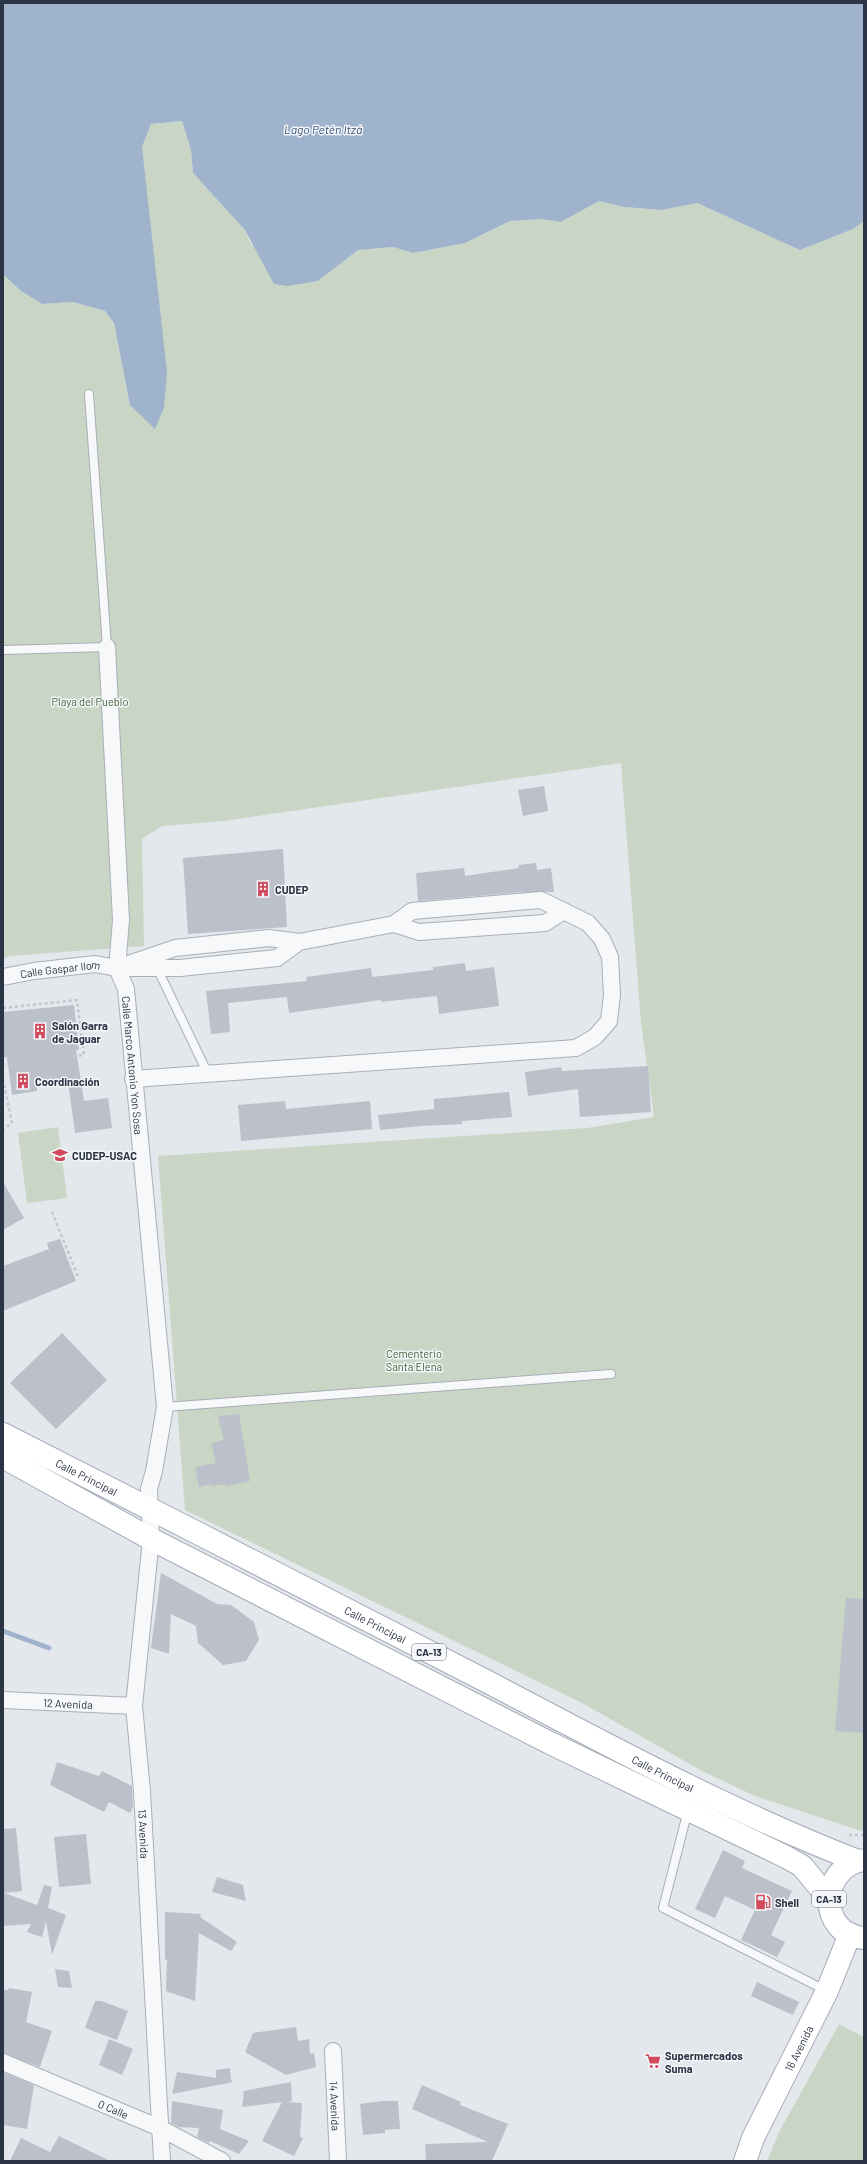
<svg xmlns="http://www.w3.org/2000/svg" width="867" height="2164" viewBox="0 0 867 2164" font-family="Barlow,sans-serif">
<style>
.green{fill:#c9d6c5}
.water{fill:#9fb4cc}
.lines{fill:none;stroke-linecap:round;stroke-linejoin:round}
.stream{stroke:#9fb4cc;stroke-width:5}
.building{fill:#bbc0ca}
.service-casing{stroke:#a9aeb7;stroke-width:10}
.minor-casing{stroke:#a9aeb7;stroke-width:18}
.secondary-casing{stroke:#a9aeb7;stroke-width:24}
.primary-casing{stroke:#a3abb8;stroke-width:24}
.path{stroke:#c2c5cb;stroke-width:2.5;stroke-dasharray:3 3;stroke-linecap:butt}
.service{stroke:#f7f8fa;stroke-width:8}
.minor{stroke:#f7f8fa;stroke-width:16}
.secondary{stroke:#fff;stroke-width:22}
.primary{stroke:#fff;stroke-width:22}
.labels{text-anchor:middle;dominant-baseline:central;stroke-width:3;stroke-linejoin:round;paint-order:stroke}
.shield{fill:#f4f6f9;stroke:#676e7b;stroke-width:1}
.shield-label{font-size:10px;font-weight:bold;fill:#2b3445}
.park-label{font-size:11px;fill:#3f6138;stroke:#f4f6f9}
.poi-label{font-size:11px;font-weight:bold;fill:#2b3445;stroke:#f4f6f9;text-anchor:start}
.street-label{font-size:11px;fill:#2b3445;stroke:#f4f6f9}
.water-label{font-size:12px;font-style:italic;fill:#34527a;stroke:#f4f6f9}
</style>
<rect width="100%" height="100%" fill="#e4e7ec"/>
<path class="green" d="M182,121L191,150L193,173L245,230L251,244L318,281L358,250L393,247L413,253L465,243L510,221L541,219L561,222L599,201L624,207L662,210L697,203L800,250L853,229L864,221V1832L755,1796L704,1772L582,1703L185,1510L158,1156L587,1128L654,1117L641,1023L621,763L224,821L162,826L142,839L144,946L9,956L3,959V276H5L21,291L42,304L73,302L105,311L114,323L130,405L142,147L151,124Z
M58,1127L67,1198L27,1203L18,1133Z
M839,2024L864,2037V2161H767L779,2132Z"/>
<path class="water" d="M3,3H864V221L853,229L800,250L697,203L662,210L624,207L599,201L561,222L541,219L510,221L465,243L413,253L393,247L358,250L318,281L287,286L274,284L245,230L193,173L191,150L182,121L151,124L142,147L167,372L164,408L155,429L130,405L114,323L105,311L73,302L42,304L21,291L5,276H3Z"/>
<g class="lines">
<path class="stream" d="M3,1631L49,1648"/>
</g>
<path class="building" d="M544,786L548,811L523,816L518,790Z
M283,849L287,927L188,934L183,858Z
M536,863L537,870L551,868L554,892H522L418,901L416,873L464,868L465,876L519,868V865Z
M465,963L466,971L494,967L499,1006L439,1014L437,996L381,1002V1000L289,1013L287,997L228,1003L230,1032L211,1034L206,991L307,981L306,977L371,968L372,977L433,970V967Z
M74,1005L79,1050H76L84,1101L108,1098L112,1128L75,1133L68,1081L37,1086V1091L12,1095L7,1057L3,1058V1012Z
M648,1066L651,1112L580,1117L578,1089L528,1096L525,1072L561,1067L562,1071Z
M509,1092L512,1117L462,1121V1124L422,1126L380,1130L378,1115L434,1109V1099Z
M285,1101L286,1109L370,1101L372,1129L241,1141L238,1105Z
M3,1182L24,1218L3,1230Z
M60,1239L76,1281L3,1311V1266L49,1249L47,1243Z
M62,1333L107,1380L56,1429L10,1383Z
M239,1414L250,1481L227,1486L226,1484L212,1486V1484L199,1487L195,1467L216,1463L211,1443L224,1440L218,1416Z
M161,1573L217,1604L231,1605L254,1622L259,1640L246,1661L223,1665L198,1643L196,1626L171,1614L169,1654L151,1648Z
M846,1598L864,1599V1733L835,1731Z
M57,1762L99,1776L102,1771L132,1786L133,1807L130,1813L109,1802L104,1812L50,1785Z
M16,1828L22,1891L4,1893L37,1905L44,1885L52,1887L48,1908L66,1915L52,1955L46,1921L42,1937L27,1932L31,1924L3,1926V1829Z
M86,1834L91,1884L59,1887L54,1837Z
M723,1850L745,1861L742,1868L792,1891L771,1935L785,1942L777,1957L741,1940L755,1910L725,1896L715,1918L695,1909Z
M217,1877L243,1885L246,1901L212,1892Z
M165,1912L201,1914L200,1917L237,1942L231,1951L199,1933L195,2001L166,1991L167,1960L165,1959Z
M55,1969L69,1971L72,1988L58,1987Z
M757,1982L799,2002L793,2015L751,1996Z
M9,1988L32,1992L26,2022L52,2031L40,2067L3,2053V1990H8Z
M95,2001H101L128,2011L117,2040L85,2028Z
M296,2027L298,2041L309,2039L310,2054L314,2053L316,2067L286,2075L245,2052L253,2033Z
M109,2039L133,2049L122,2075L99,2065Z
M230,2068L231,2080L233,2082L172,2094L177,2072L216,2078V2070Z
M3,2072L34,2085L27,2129L3,2125Z
M291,2082L292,2101L286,2102L302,2103L300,2137L303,2138L294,2156L262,2141L282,2102L242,2107L244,2091Z
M422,2085L461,2102L460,2105L508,2124L492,2161H426L425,2144L488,2142L412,2109Z
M172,2101L223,2110L220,2129L249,2141L239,2154L210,2141L209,2143L197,2137L199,2128L179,2127L171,2123Z
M382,2101H398L400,2129L385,2130V2133L363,2135L360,2104Z
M59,2136L110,2161H10L21,2138L50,2152Z"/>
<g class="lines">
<defs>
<path id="service" d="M3,650L107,647L89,394
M157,968L208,1074
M165,1407L611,1374
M688,1810L663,1908L827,1991"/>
<g id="minor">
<path id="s1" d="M107,647L121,920L117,968L126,989L165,1407L154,1471L149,1489L151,1539L134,1706L142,1791L162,2161"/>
<path d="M394,924L419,932L545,923L564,911"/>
<path d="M117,968L175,948L269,938L299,942L394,924L412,911L541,900L588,923L602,939L610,957L612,995L609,1021L595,1037L576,1048L133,1079"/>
<path id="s2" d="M3,977L34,971L95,964L117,968H180L277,958L299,942"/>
<path id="s3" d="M3,1700L134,1706"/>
<path id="s4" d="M333,2051L338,2161"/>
<path id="s5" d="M3,2062L160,2128L222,2161"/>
</g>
<g id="secondary">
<path id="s6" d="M745,2161L753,2138L827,1991L850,1934"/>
</g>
<g id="primary">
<path id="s7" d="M3,1434C164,1516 326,1598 486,1681C608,1745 729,1811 858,1861"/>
<path d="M3,1457L151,1539L550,1743L786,1857L802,1866L829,1899"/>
<path d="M864,1860C818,1867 818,1935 864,1938"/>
</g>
</defs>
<use href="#service" class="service-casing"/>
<use href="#minor" class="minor-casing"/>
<use href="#secondary" class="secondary-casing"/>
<use href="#primary" class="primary-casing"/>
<path class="path" d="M3,1008L77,1000L84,1055L3,1065
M3,1079L12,1123L3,1129
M52,1212L79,1279
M849,1835H864"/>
<use href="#service" class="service"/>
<use href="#minor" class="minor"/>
<use href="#secondary" class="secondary"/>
<use href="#primary" class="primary"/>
</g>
<defs>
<symbol id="building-bare" viewBox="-9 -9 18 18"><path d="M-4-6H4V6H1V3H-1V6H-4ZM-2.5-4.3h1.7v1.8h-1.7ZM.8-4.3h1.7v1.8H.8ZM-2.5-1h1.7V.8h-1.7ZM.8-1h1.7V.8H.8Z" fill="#d1495b" stroke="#f4f6f9" stroke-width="2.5" paint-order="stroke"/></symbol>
<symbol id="university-bare" viewBox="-9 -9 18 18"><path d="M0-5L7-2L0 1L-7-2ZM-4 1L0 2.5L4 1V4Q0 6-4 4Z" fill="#d1495b" stroke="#f4f6f9" stroke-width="2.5" paint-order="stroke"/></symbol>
<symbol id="fuel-bare" viewBox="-9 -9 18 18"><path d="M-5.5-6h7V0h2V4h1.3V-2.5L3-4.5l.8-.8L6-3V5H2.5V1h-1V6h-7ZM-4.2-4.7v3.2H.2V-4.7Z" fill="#d1495b" stroke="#f4f6f9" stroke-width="2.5" paint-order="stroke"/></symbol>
<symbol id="supermarket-bare" viewBox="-9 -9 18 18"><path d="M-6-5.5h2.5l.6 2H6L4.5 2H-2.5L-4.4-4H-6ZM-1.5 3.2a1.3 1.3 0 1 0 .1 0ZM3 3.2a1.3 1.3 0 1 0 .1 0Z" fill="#d1495b" stroke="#f4f6f9" stroke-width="2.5" paint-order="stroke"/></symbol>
</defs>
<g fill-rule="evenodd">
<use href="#building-bare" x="252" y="878" width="22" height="22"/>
<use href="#building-bare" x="29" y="1020" width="22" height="22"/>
<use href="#building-bare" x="12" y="1070" width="22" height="22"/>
<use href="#university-bare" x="49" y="1144" width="22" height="22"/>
<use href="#fuel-bare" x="752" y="1891" width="22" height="22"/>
<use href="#supermarket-bare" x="642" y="2050" width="22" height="22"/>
</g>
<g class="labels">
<g class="shield">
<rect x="412" y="1644" width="34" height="16" rx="3"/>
<rect x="812" y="1891" width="34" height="16" rx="3"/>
</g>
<g class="shield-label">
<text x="429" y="1652">CA-13</text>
<text x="829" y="1899">CA-13</text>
</g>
<g class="park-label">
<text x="90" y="701">Playa del Pueblo</text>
<text x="414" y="1353">Cementerio<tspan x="414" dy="13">Santa Elena</tspan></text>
</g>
<g class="poi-label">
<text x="275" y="889">CUDEP</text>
<text x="52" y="1025">Salón Garra<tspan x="52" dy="13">de Jaguar</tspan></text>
<text x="35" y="1081">Coordinación</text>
<text x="72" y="1155">CUDEP-USAC</text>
<text x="775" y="1902">Shell</text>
<text x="665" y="2055">Supermercados<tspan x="665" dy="13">Suma</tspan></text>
</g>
<g class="street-label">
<text stroke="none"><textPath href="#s2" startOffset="58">Calle Gaspar Ilom</textPath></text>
<text stroke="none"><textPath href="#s1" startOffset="421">Calle Marco Antonio Yon Sosa</textPath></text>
<text stroke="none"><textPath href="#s7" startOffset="94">Calle Principal</textPath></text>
<text stroke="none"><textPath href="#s7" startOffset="418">Calle Principal</textPath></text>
<text stroke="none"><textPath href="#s3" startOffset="65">12 Avenida</textPath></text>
<text stroke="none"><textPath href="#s7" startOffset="742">Calle Principal</textPath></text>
<text stroke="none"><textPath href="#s1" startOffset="1194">13 Avenida</textPath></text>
<text stroke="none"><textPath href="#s6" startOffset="125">16 Avenida</textPath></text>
<text stroke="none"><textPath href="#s4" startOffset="55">14 Avenida</textPath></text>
<text stroke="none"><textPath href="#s5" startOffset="120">0 Calle</textPath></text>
</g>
<g class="water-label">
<text x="323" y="129">Lago Petén Itzá</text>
</g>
</g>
<rect width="867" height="2164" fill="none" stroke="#2b3445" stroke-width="8"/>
</svg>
